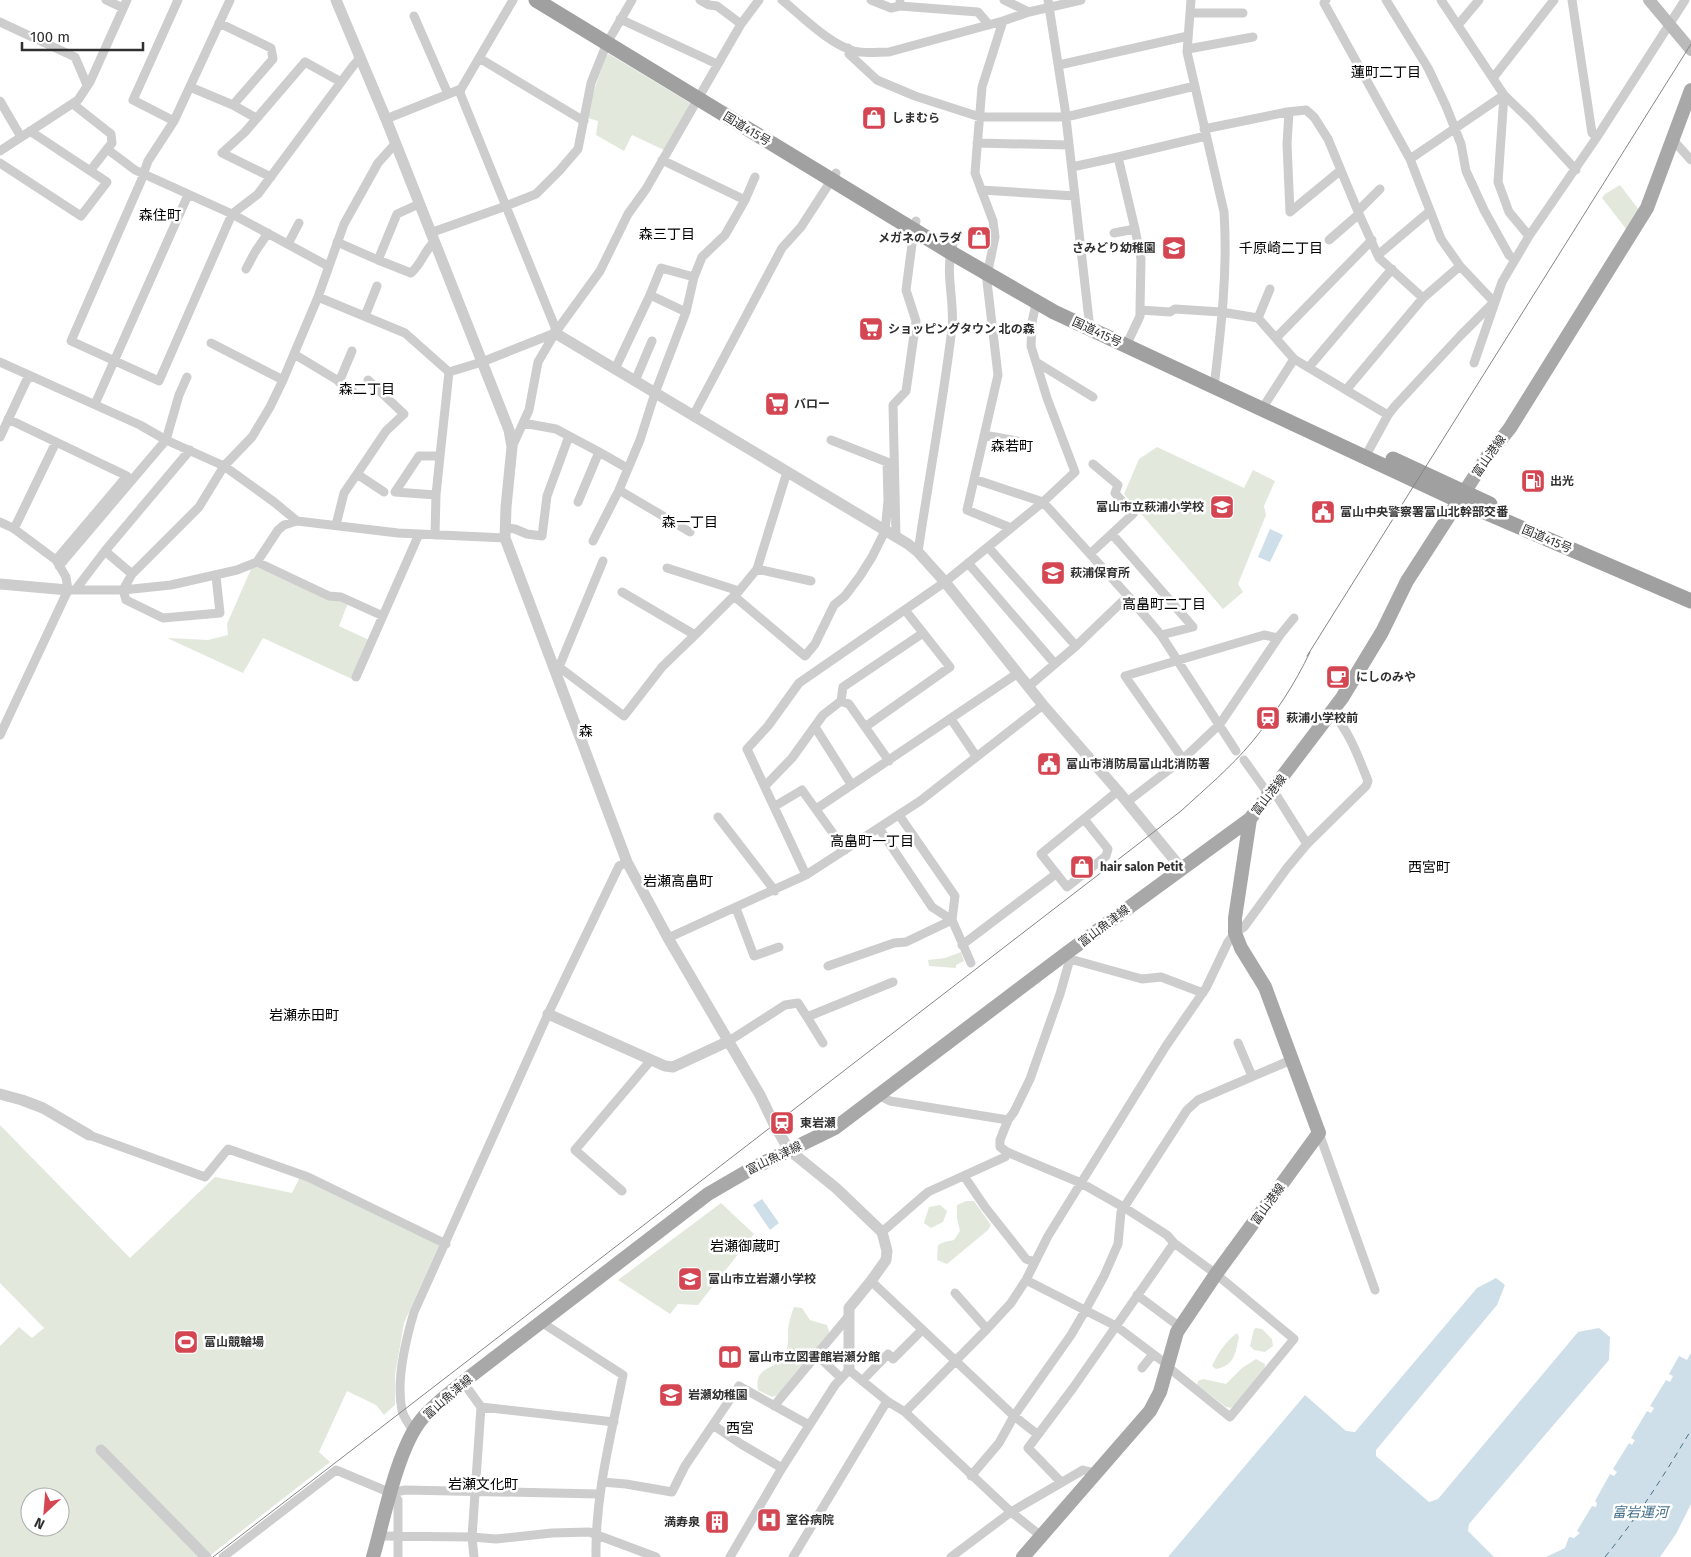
<svg xmlns="http://www.w3.org/2000/svg" width="1691" height="1557" viewBox="0 0 1691 1557" font-family="'Fira Sans','Noto Sans JP',sans-serif">
<style>
.green{fill:#e3e8dd;fill-rule:evenodd}
.water{fill:#cedfe9}
.lines{fill:none;stroke-linecap:round;stroke-linejoin:round}
.ferry{stroke:#46718a;stroke-width:1;stroke-dasharray:6 5;stroke-linecap:butt}
.minor{stroke:#cdcdcd;stroke-width:9}
.tertiary{stroke:#cdcdcd;stroke-width:11}
.secondary{stroke:#bababa;stroke-width:12}
.primary{stroke:#a8a8a8;stroke-width:14}
.trunk{stroke:#a0a0a0;stroke-width:15}
.tram{stroke:#858585;stroke-width:1}
.labels{text-anchor:middle;dominant-baseline:central;stroke-width:5;stroke-linejoin:round;paint-order:stroke}
.poi-label{font-size:12px;font-weight:bold;fill:#303030;stroke:#fff;text-anchor:start}
.street-label{font-size:12px;fill:#303030;stroke:#fff}
.neighbourhood-label{font-size:14px;fill:#000;stroke:#fff}
.water-label{font-size:14px;font-style:italic;fill:#46718a;stroke:#fff}
</style>
<rect width="100%" height="100%" fill="#fff"/>
<path class="green" d="M609,54L690,103L689,107L664,150L632,135L624,151L596,135L598,121L588,118C591,96 599,75 607,55Z
M1620,185L1639,210L1627,230L1602,198L1605,194Z
M1157,447L1244,488L1253,470L1275,481L1264,506L1266,515L1238,584L1243,592L1223,609L1124,494L1139,459Z
M258,565L348,603L339,626L369,640L352,679L263,638L243,673L167,638L208,640L228,635L227,624L251,569Z
M961,952L964,961L956,965V968L929,966L928,960L945,958Z
M0,1125L130,1258L215,1177L292,1193L300,1177L439,1245L404,1323L395,1375V1405L384,1415L376,1405L347,1391L319,1452L330,1462L208,1557H0V1346L19,1327L32,1338L44,1328L0,1283ZM30,1497H60V1527H30Z
M966,1201H974L991,1225L988,1230L947,1264L937,1260L938,1245L944,1242L954,1240L960,1231L957,1218V1205Z
M721,1203L754,1234L698,1305L678,1304L670,1314L618,1280Z
M940,1205L947,1211L943,1222L931,1228L924,1223L929,1207Z
M794,1307L802,1308L810,1320L827,1325L829,1331L828,1338L781,1394L772,1397L758,1390C754,1367 772,1371 783,1357C789,1349 788,1340 788,1330C789,1322 791,1315 794,1307Z
M1256,1328L1262,1329L1272,1339L1273,1346L1265,1352L1254,1350L1250,1346L1254,1329Z
M1237,1333L1239,1337C1235,1354 1235,1365 1216,1369L1212,1366C1219,1352 1224,1343 1237,1333Z
M1256,1359L1265,1364L1264,1373L1245,1396L1231,1408L1226,1407L1197,1385L1198,1381L1203,1379L1226,1384L1242,1368Z"/>
<path class="water" d="M1270,529L1283,535L1270,562L1258,557Z
M762,1199L779,1223L770,1230L753,1205Z
M1496,1278L1505,1285L1497,1305L1376,1450V1456L1429,1502L1438,1499L1578,1332L1599,1328L1610,1337L1609,1360L1469,1524L1468,1531L1494,1557H1168L1305,1395L1346,1431L1355,1432L1477,1288Z
M1691,1353V1504L1676,1534L1660,1557H1546L1565,1548L1569,1537L1574,1538L1580,1533L1577,1531L1592,1506L1596,1507L1597,1503L1595,1501L1610,1474L1614,1476L1617,1472L1613,1469L1629,1443L1632,1445L1635,1440L1631,1438L1647,1411L1651,1413L1654,1408L1650,1406L1666,1380L1670,1382L1673,1376L1669,1374L1679,1356L1687,1360Z"/>
<g class="lines">
<path class="ferry" d="M1605,1557C1637,1518 1665,1474 1691,1430"/>
<path class="minor" d="M106,0L123,8
M230,0L174,121L148,161L141,181L71,341L159,381L232,214L258,194L353,66L360,58
M513,0L461,89L460,93L555,327V333
M700,0L709,5L717,6L741,24
M782,0C802,16 829,44 854,51C865,54 877,52 889,52L1003,21L1029,12L1081,0
M871,0L891,8L900,6V2
M1004,0L1029,12
M1048,0L1065,109L1090,329
M1191,0L1187,52L1224,212C1228,270 1221,330 1214,387
M1326,0L1324,3L1410,159L1441,239L1460,266
M1386,0L1428,68L1446,106L1461,144L1466,171L1484,210L1509,255L1515,260
M1441,0L1504,95L1530,120L1576,170
M900,6L978,12L989,25
M1190,13H1243
M414,16L448,94
M620,19L717,64
M1003,21L982,87L975,173L993,221L995,237L989,266L986,273L998,375L967,510L1011,528
M0,22L75,57L87,85
M219,23L271,48L273,59L233,105L256,118
M1458,25L1479,0
M848,48L849,54L877,80L915,96L980,117H1066L1195,86
M1188,49L1253,37
M479,58L584,121
M1059,65L1188,36
M1493,78L1554,0
M190,87L233,105
M1504,95L1498,182L1509,212L1529,236
M0,101L21,137
M73,104L111,134L112,143L107,149L135,170L232,214L328,266
M1289,112L1287,144L1290,212L1341,170
M386,119L461,89
M174,121L133,100L178,0
M1204,129L1287,112L1306,110L1314,117L1328,139L1359,214L1379,258L1423,298L1460,266L1494,302
M1597,137L1685,0
M1673,140L1691,160
M977,143L1069,145
M0,151L78,100L90,82L127,0
M1410,159L1504,95
M662,160L745,200
M0,163L81,216L107,182L30,131
M1072,167L1118,157
M90,171L107,149
M271,177L222,153L245,132L305,62L341,82
M981,190L1075,196
M419,204L397,214L378,260L411,273C422,263 423,253 434,242
M1358,211L1380,189
M1135,229L1141,259L1140,310L1170,312L1175,309L1221,312L1258,318L1270,289
M430,233L506,206L536,194L560,170L578,149L591,83L607,43L632,0
M1114,233L1135,229L1118,157L1206,136
M1329,240L1359,214
M337,242L378,260
M288,244L299,223
M1378,255L1430,211
M246,269L255,252L268,233
M694,277L702,257L725,235L745,200L755,177
M650,295L661,268L694,277L686,312
M318,297L405,333L449,372L482,362L555,333
M365,316L377,286
M1258,318L1294,359
M1276,338L1372,240
M211,343L283,380
M1126,346L1140,316V310
M294,354L352,389
M0,362L140,425L166,440L224,466L274,502L297,521
M1036,362L1093,397
M1474,363L1502,282L1529,236L1597,137L1592,133L1572,0
M1309,367L1392,269
M615,369L650,295L686,312L655,393L640,440L619,490
M635,381L652,341
M339,382L352,351
M1346,390L1423,298
M95,404L188,195
M1262,409L1294,359L1388,415
M693,416L782,248L801,227L836,173
M8,419L127,476L56,560
M523,423L556,429L599,452L578,502
M984,435L1017,441
M0,437L29,375
M512,447L529,410L538,362L555,333L600,271L628,214L646,189L741,24L759,0
M599,452L627,468
M440,456L449,372
M1365,457L1388,415L1395,406L1460,336L1492,304
M787,472L757,569L811,581
M357,474L386,431L404,414L368,380
M974,479L1043,502L1128,596L1161,635L1236,751
M0,522L13,528L56,560L66,577L68,590L0,735
M336,525L344,493L357,474L384,492
M505,528L515,529L527,534L542,536L547,496L569,436
M14,529L56,442
M1112,534L1193,627L1161,635
M435,535L436,495L395,492L419,456H440L436,495
M896,537L893,405L906,391L916,321L906,290L913,237L916,221
M593,541L619,490L690,532
M988,547L1076,646
M918,552C929,477 943,403 952,328C955,300 944,272 953,244
M1090,554L1133,514L1115,493L1118,485L1093,464
M257,562L329,596L341,597L383,616
M968,563L1055,664
M59,566L166,440L179,395L187,377
M667,568L739,591L757,569
M132,574L105,551L190,450
M216,576L220,613L163,618L126,600L123,590L132,574L199,507L224,466L252,437L270,407L283,380L318,297L344,224L378,163L395,144
M76,589L105,551
M68,590H123L171,585L237,570L257,562L278,530L284,525L297,521L398,533L505,538
M739,591L734,596L805,656L815,644L834,605L845,596L860,576L872,557L885,531L888,501L887,462L831,440
M622,592L695,635L734,596
M559,667L603,561
M554,668L559,667L624,716L662,667L695,635
M356,677L419,534
M1029,686L1076,646L1128,596
M841,701L843,687L923,633
M951,719L976,756
M815,727L851,784
M865,727L950,667L905,610
M1183,759L1125,676L1264,635L1278,638
M1244,760L1269,795
M765,786L792,758L823,715L841,701L849,704L889,761
M1273,790L1307,844
M1127,802L1183,759L1220,724L1280,635L1294,618
M775,806L802,790L845,850
M816,809L1018,673
M718,817L775,891
M1084,819L1108,849L1106,856L1067,887L1041,854L1118,791
M879,828L932,907L952,920L971,963
M806,875L747,749L768,726L799,683L945,582L1043,502L1075,472L1047,398L1031,346L1032,322L1037,299
M736,908L754,956L779,947
M668,938L806,875L920,801L1043,705
M962,945L1056,874
M1068,952L1070,959L1060,994L1030,1079L1014,1112L1008,1120L1000,1140V1147L1007,1152L1081,1183L1125,1208L1167,1235L1174,1243L1216,1274L1294,1339L1230,1417L1168,1367
M1070,959L1142,979L1161,977L1203,993
M828,966L894,943L906,942L952,920L955,896L899,815
M807,1017L823,1043
M729,1041L785,1005L798,1003L807,1017L893,982
M1238,1043L1252,1076
M878,1095L890,1101L1008,1120
M1319,1133L1375,1290
M89,1135L205,1177L228,1149L308,1177L446,1244
M964,1176L985,1207L1026,1259L1034,1262
M622,1191L575,1150L651,1060
M882,1232L928,1192L1005,1157L1007,1152
M1026,1280L1116,1326L1161,1360L1169,1364
M871,1281L1014,1416L1037,1434
M955,1293L987,1329
M1137,1295L1180,1327
M541,1322L623,1375C611,1436 595,1495 596,1557
M817,1355L841,1378
M1142,1368L1153,1354
M862,1381L888,1354L893,1359L922,1330
M463,1382L481,1407L472,1537L474,1557
M774,1406L848,1317
M481,1407L614,1422
M905,1412L987,1329L1011,1303L1026,1280L1048,1236L1166,1046L1206,988L1228,942L1235,933L1244,927L1287,868L1307,844L1366,786L1368,781C1358,756 1350,733 1332,712
M713,1425L741,1444L782,1468
M413,1431C410,1425 403,1417 402,1410C396,1382 406,1339 414,1312L548,1014L619,866L627,862
M971,1476L999,1443L1014,1416L1071,1335L1085,1311L1104,1276L1118,1244L1121,1212L1187,1110L1198,1100L1291,1060
M602,1482L626,1484L672,1492L685,1466L739,1386L809,1425
M1061,1482L1028,1448L1073,1388L1174,1243
M391,1493L405,1490L599,1494
M379,1536L472,1537L496,1539L552,1533L589,1532L656,1557
M223,1557L336,1470L391,1493L398,1500V1557
M730,1557L782,1468L835,1385L849,1370L887,1401L905,1412L1011,1512L1041,1536
M793,1557L887,1401
M951,1557L1011,1512L1083,1470L1095,1473"/>
<path class="tertiary" d="M336,0L386,119L509,430L512,447L506,507L505,538L627,862L668,938L760,1095L774,1124L789,1150L836,1188L882,1232L887,1251L886,1260L871,1281L849,1308V1370
M555,333L908,544L918,552L945,582L1043,705L1118,791L1181,868
M0,584L68,590
M548,1014L665,1066L673,1067L729,1041
M0,1094L22,1100L43,1108L89,1135
M101,1450L206,1557"/>
<path class="secondary" d="M1649,0L1691,50"/>
<path class="primary" d="M373,1557C384,1519 397,1450 421,1420C434,1404 452,1391 467,1379L708,1194L751,1169L835,1128L1068,952L1250,819
M1023,1557L1150,1411L1160,1392L1177,1332L1216,1274L1319,1133L1265,987L1241,948L1235,933V918L1250,819L1342,698L1382,632L1407,581L1487,457L1510,428L1647,208L1691,90"/>
<path class="trunk" d="M536,0L950,252L1054,312L1459,501L1691,601
M1393,459L1490,504"/>
<path class="tram" d="M1307,656L1691,44
M213,1557L1181,811C1205,789 1231,767 1252,742C1275,714 1295,684 1310,652"/>
</g>
<defs>
<symbol id="shop-square" viewBox="-11 -11 22 22"><rect x="-9" y="-9" width="18" height="18" rx="4" fill="#d44652" stroke="#fff"/><path d="M-5-2.5h2.3a2.7 3.5 0 0 1 5.4 0H5L5.5 6h-11ZM-1.5-2.5h3a1.5 2.3 0 0 0-3 0Z" fill="#fff"/></symbol>
<symbol id="school-square" viewBox="-11 -11 22 22"><rect x="-9" y="-9" width="18" height="18" rx="4" fill="#d44652" stroke="#fff"/><path d="M0-5L7-2L0 1L-7-2ZM-4 1L0 2.5L4 1V4Q0 6-4 4Z" fill="#fff"/></symbol>
<symbol id="supermarket-square" viewBox="-11 -11 22 22"><rect x="-9" y="-9" width="18" height="18" rx="4" fill="#d44652" stroke="#fff"/><path d="M-6-5.5h2.5l.6 2H6L4.5 2H-2.5L-4.4-4H-6ZM-1.5 3.2a1.3 1.3 0 1 0 .1 0ZM3 3.2a1.3 1.3 0 1 0 .1 0Z" fill="#fff"/></symbol>
<symbol id="fuel-square" viewBox="-11 -11 22 22"><rect x="-9" y="-9" width="18" height="18" rx="4" fill="#d44652" stroke="#fff"/><path d="M-5.5-6h7V0h2V4h1.3V-2.5L3-4.5l.8-.8L6-3V5H2.5V1h-1V6h-7ZM-4.2-4.7v3.2H.2V-4.7Z" fill="#fff"/></symbol>
<symbol id="civic-square" viewBox="-11 -11 22 22"><rect x="-9" y="-9" width="18" height="18" rx="4" fill="#d44652" stroke="#fff"/><path d="M-.6-6.5H3V-4.5H.6V-3L4-1V1h2V6H-6V1h2V-1L-.6-3ZM-1.2 2.5V6h2.4V2.5Z" fill="#fff"/></symbol>
<symbol id="cafe-square" viewBox="-11 -11 22 22"><rect x="-9" y="-9" width="18" height="18" rx="4" fill="#d44652" stroke="#fff"/><path d="M-5.5-4.5H6V0H3Q3 3.5 0 3.5H-2.5Q-5.5 3.5-5.5 0ZM3-3.2v2h1.7v-2ZM-6 4.5H4V6H-6Z" fill="#fff"/></symbol>
<symbol id="station-square" viewBox="-11 -11 22 22"><rect x="-9" y="-9" width="18" height="18" rx="4" fill="#d44652" stroke="#fff"/><path d="M-3-6H3Q5-6 5-4V2Q5 4 3 4L4.5 6H3L1.5 4h-3L-3 6H-4.5L-3 4Q-5 4-5 2V-4Q-5-6-3-6ZM-3.5-4v3h7v-3ZM-3.5 1v1.5H-2V1ZM2 1v1.5H3.5V1Z" fill="#fff"/></symbol>
<symbol id="stadium-square" viewBox="-11 -11 22 22"><rect x="-9" y="-9" width="18" height="18" rx="4" fill="#d44652" stroke="#fff"/><path d="M0-5a6.5 5 0 1 0 0 10a6.5 5 0 1 0 0-10ZM-3.5-1.8h7v3.6h-7Z" fill="#fff"/></symbol>
<symbol id="library-square" viewBox="-11 -11 22 22"><rect x="-9" y="-9" width="18" height="18" rx="4" fill="#d44652" stroke="#fff"/><path d="M-6-4Q-3-5.5-.7-3.5V5Q-3 3-6 4ZM6-4Q3-5.5 .7-3.5V5Q3 3 6 4Z" fill="#fff"/></symbol>
<symbol id="hospital-square" viewBox="-11 -11 22 22"><rect x="-9" y="-9" width="18" height="18" rx="4" fill="#d44652" stroke="#fff"/><path d="M-5-5h3v3.5h4V-5h3V5h-3V1.5h-4V5h-3Z" fill="#fff"/></symbol>
<symbol id="building-square" viewBox="-11 -11 22 22"><rect x="-9" y="-9" width="18" height="18" rx="4" fill="#d44652" stroke="#fff"/><path d="M-4-6H4V6H1V3H-1V6H-4ZM-2.5-4.3h1.7v1.8h-1.7ZM.8-4.3h1.7v1.8H.8ZM-2.5-1h1.7V.8h-1.7ZM.8-1h1.7V.8H.8Z" fill="#fff"/></symbol>
</defs>
<g fill-rule="evenodd">
<use href="#shop-square" x="860" y="104" width="28" height="28"/>
<use href="#shop-square" x="965" y="224" width="28" height="28"/>
<use href="#school-square" x="1160" y="234" width="28" height="28"/>
<use href="#supermarket-square" x="857" y="315" width="28" height="28"/>
<use href="#supermarket-square" x="763" y="390" width="28" height="28"/>
<use href="#fuel-square" x="1519" y="467" width="28" height="28"/>
<use href="#school-square" x="1208" y="493" width="28" height="28"/>
<use href="#civic-square" x="1309" y="498" width="28" height="28"/>
<use href="#school-square" x="1039" y="559" width="28" height="28"/>
<use href="#cafe-square" x="1324" y="663" width="28" height="28"/>
<use href="#station-square" x="1254" y="704" width="28" height="28"/>
<use href="#civic-square" x="1035" y="750" width="28" height="28"/>
<use href="#shop-square" x="1068" y="853" width="28" height="28"/>
<use href="#station-square" x="768" y="1109" width="28" height="28"/>
<use href="#school-square" x="676" y="1265" width="28" height="28"/>
<use href="#stadium-square" x="172" y="1328" width="28" height="28"/>
<use href="#library-square" x="716" y="1343" width="28" height="28"/>
<use href="#school-square" x="657" y="1381" width="28" height="28"/>
<use href="#hospital-square" x="755" y="1506" width="28" height="28"/>
<use href="#building-square" x="703" y="1508" width="28" height="28"/>
</g>
<g class="labels">
<g class="poi-label">
<text x="892" y="118">しまむら</text>
<text x="962" y="238" text-anchor="end">メガネのハラダ</text>
<text x="1156" y="248" text-anchor="end">さみどり幼稚園</text>
<text x="888" y="329">ショッピングタウン 北の森</text>
<text x="794" y="404">バロー</text>
<text x="1550" y="481">出光</text>
<text x="1204" y="507" text-anchor="end">富山市立萩浦小学校</text>
<text x="1340" y="512">富山中央警察署富山北幹部交番</text>
<text x="1070" y="573">萩浦保育所</text>
<text x="1356" y="677">にしのみや</text>
<text x="1286" y="718">萩浦小学校前</text>
<text x="1066" y="764">富山市消防局富山北消防署</text>
<text x="1100" y="867">hair salon Petit</text>
<text x="800" y="1123">東岩瀬</text>
<text x="708" y="1279">富山市立岩瀬小学校</text>
<text x="204" y="1342">富山競輪場</text>
<text x="748" y="1357">富山市立図書館岩瀬分館</text>
<text x="688" y="1395">岩瀬幼稚園</text>
<text x="786" y="1520">室谷病院</text>
<text x="700" y="1522" text-anchor="end">満寿泉</text>
</g>
<g class="street-label">
<text transform="translate(747 129) rotate(31)">国道415号</text>
<text transform="translate(1097 332) rotate(25)">国道415号</text>
<text transform="translate(1489 456) rotate(-55)">富山港線</text>
<text transform="translate(1547 539) rotate(23)">国道415号</text>
<text transform="translate(1269 795) rotate(-52)">富山港線</text>
<text transform="translate(1104 926) rotate(-37)">富山魚津線</text>
<text transform="translate(774 1158) rotate(-26)">富山魚津線</text>
<text transform="translate(1268 1204) rotate(-54)">富山港線</text>
<text transform="translate(448 1397) rotate(-41)">富山魚津線</text>
</g>
<g class="neighbourhood-label">
<text x="1386" y="72">蓮町二丁目</text>
<text x="160" y="215">森住町</text>
<text x="667" y="234">森三丁目</text>
<text x="1281" y="248">千原崎二丁目</text>
<text x="367" y="389">森二丁目</text>
<text x="1012" y="446">森若町</text>
<text x="690" y="522">森一丁目</text>
<text x="1164" y="604">高畠町二丁目</text>
<text x="586" y="731">森</text>
<text x="872" y="841">高畠町一丁目</text>
<text x="1429" y="867">西宮町</text>
<text x="678" y="881">岩瀬高畠町</text>
<text x="304" y="1015">岩瀬赤田町</text>
<text x="745" y="1246">岩瀬御蔵町</text>
<text x="740" y="1428">西宮</text>
<text x="483" y="1484">岩瀬文化町</text>
</g>
<g class="water-label">
<text x="1640" y="1512">富岩運河</text>
</g>
</g>
<g transform="translate(45 1512) rotate(206)"><circle r="24" fill="#ffffff" stroke="#acacac"/>
<path d="M0-4L9 19L0 12L-9 19Z" fill="#d44652"/>
<text y="-8" font-size="14" font-weight="bold" text-anchor="middle" fill="#303030">N</text>
</g>
<path d="M22 42v8h121v-8" fill="none" stroke="#303030" stroke-width="2.5"/>
<text x="30" y="42" font-size="15" fill="#303030" stroke="#ffffff" stroke-width="4" paint-order="stroke">100 m</text>
</svg>
